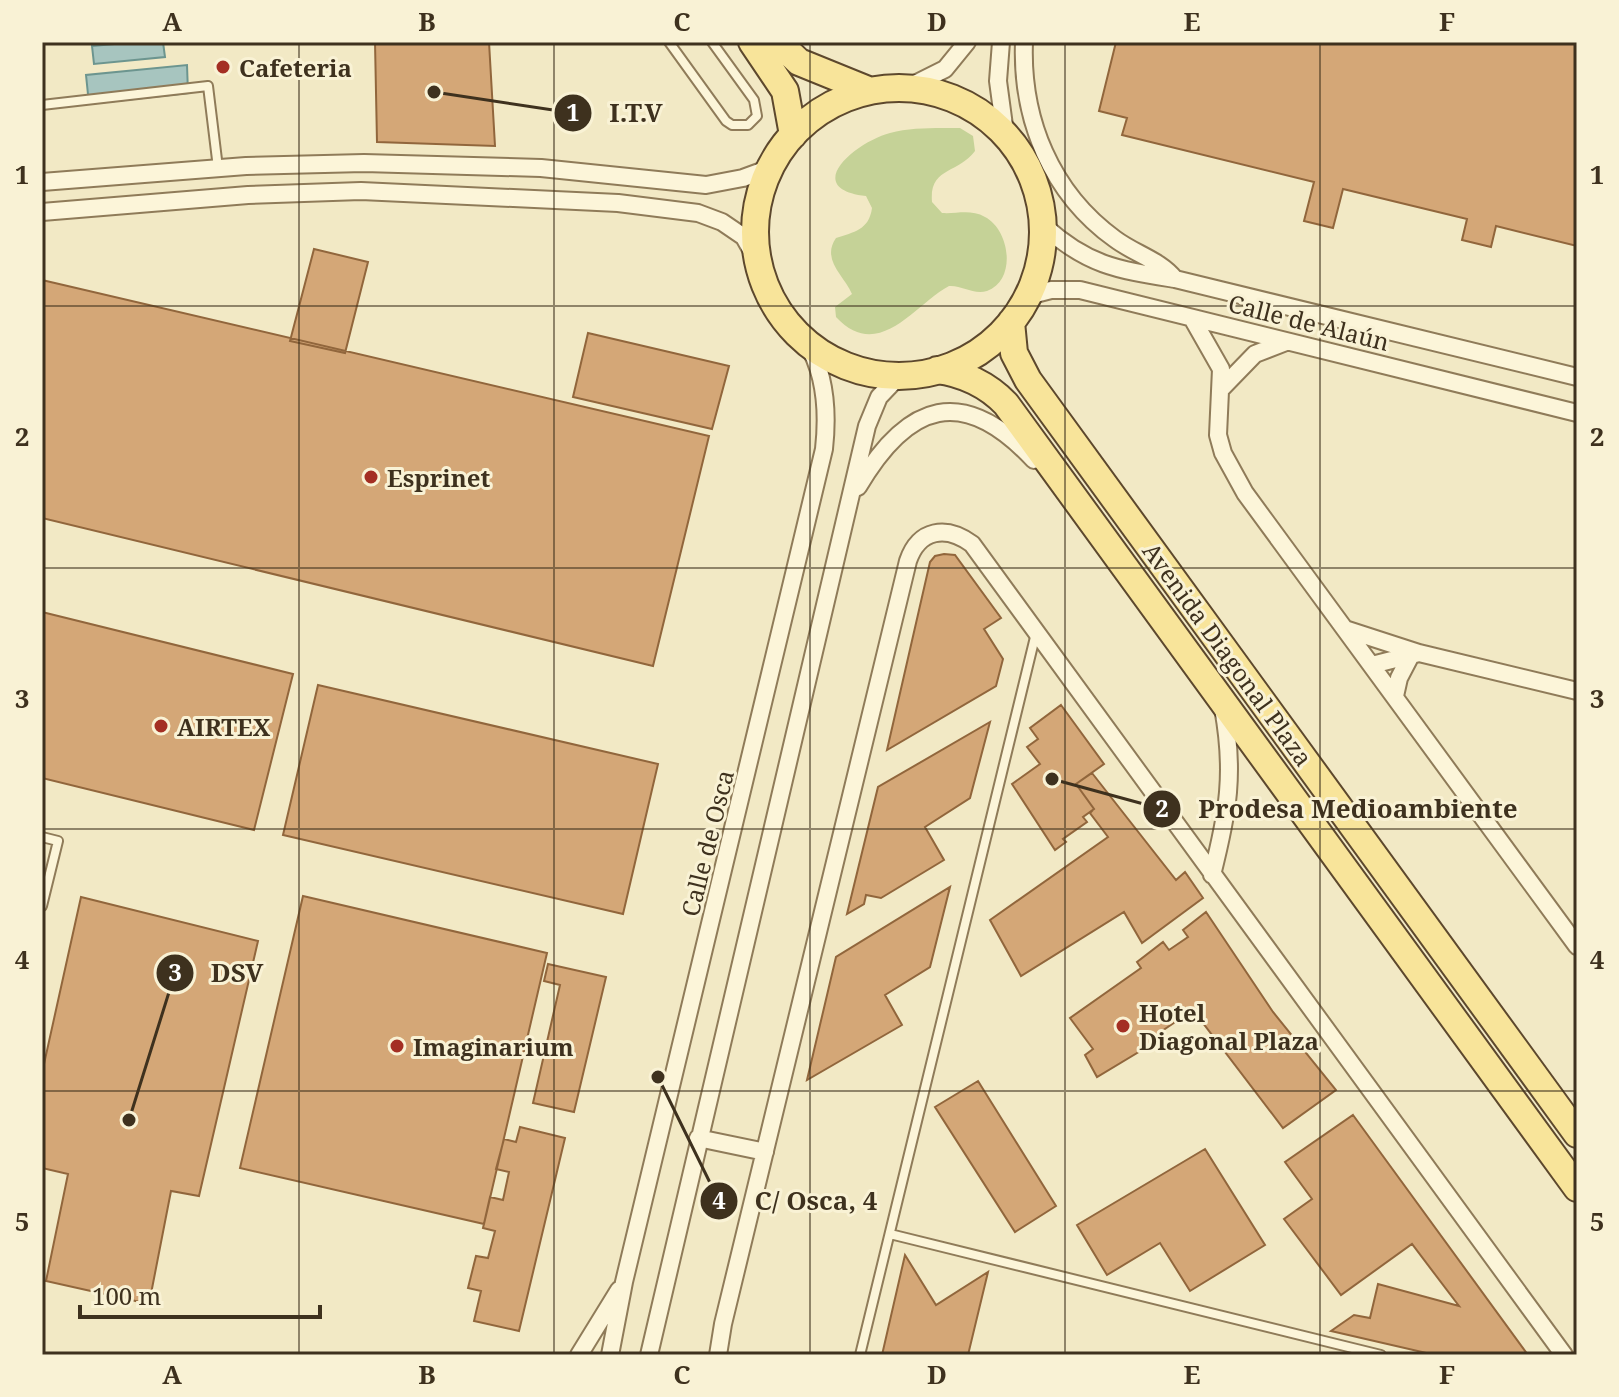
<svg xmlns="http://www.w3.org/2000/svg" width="1619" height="1397" viewBox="0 0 1619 1397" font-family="'Noto Serif',serif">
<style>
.green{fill:#c5d297}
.water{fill:#a7c5bf;stroke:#6c958f;stroke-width:2}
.building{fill:#d4a777;stroke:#91663c;stroke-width:2}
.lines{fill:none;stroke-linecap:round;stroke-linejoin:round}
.service-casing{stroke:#8f7b59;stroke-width:12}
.minor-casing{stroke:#8f7b59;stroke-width:20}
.primary-casing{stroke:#5d482d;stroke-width:30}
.service{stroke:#fcf5d9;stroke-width:8}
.minor{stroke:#fcf5d9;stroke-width:16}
.primary{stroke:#f8e49a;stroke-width:26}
.grid{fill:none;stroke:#3e311e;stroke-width:2;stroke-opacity:0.55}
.poi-dot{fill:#a42f23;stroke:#f9f2d5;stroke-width:3}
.labels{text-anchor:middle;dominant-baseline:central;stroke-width:6;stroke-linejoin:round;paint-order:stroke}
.poi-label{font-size:24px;font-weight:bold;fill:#3e311e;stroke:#f9f2d5;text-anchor:start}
.street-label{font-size:24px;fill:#3e311e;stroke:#f9f2d5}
.leader{fill:none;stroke:#3e311e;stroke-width:3}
.callout-dot{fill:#3e311e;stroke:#f9f2d5;stroke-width:3}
.mark-label{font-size:24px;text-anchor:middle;font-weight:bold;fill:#fff}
.callout-label{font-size:26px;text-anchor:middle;font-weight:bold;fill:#3e311e;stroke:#f9f2d5;stroke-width:6;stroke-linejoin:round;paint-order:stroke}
.neatline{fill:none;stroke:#3e311e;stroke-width:3}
.grid-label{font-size:26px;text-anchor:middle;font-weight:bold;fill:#3e311e}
</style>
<rect width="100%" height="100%" fill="#f2e9c5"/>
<path class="green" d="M960,128L973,136L975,151C958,174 929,167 932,202L942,213C957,214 971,209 985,217C1010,230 1017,280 987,291C973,295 962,285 949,286C915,304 879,363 836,317L835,307L852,294C844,275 821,260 836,238C854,232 869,230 872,208L866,196C799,188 858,141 890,133C912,127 937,128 960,128Z"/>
<path class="water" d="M137,42H163L165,57L94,64L92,46Z
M187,65L188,93L89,104L86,75Z"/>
<path class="building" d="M375,42H489L495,146L377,142Z
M1116,42H1577V246L1496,226L1491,247L1462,240L1467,219L1343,189L1333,228L1304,221L1314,182L1122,135L1127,118L1099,111Z
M314,249L368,262L345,353L290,341Z
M42,280L709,436L653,666L42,518Z
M588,333L729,366L712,429L573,397Z
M944,554L955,555L1001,618L984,629L1003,659L996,686L887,750L930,562L935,556Z
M42,612L293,674L254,830L42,778Z
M318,685L658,764L623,914L283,835Z
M1061,705L1104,764L1076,784L1094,809L1083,817L1087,822L1063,839L1066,842L1055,850L1012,784L1040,764L1027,747L1038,739L1030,728Z
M990,722L970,798L925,827L944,860L881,898L866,895L864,904L847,914L878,787Z
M1092,773L1176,880L1185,872L1203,898L1142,943L1124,912L1021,976L990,920L1108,837L1090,813L1094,809L1076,784Z
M950,887L930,967L885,995L902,1025L807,1080L836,957Z
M303,896L547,953L484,1224L240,1168Z
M81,897L258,941L199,1196L171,1191L149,1304L46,1281L68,1174L42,1168V1073Z
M1206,912L1273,1012L1336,1090L1283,1128L1193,1010L1159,1033L1162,1038L1097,1077L1085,1055L1093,1049L1070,1018L1141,968L1137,962L1163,942L1169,950L1188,937L1183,930Z
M548,964L606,977L574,1112L533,1103L560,985L544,981Z
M978,1081L1056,1206L1015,1232L935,1107Z
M1353,1115L1528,1355H1435L1331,1331L1354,1315L1370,1318L1378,1284L1459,1306L1412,1244L1341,1295L1284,1219L1312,1199L1285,1162Z
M520,1127L565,1138L519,1331L474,1321L481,1291L468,1288L476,1256L488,1258L495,1231L483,1228L490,1197L503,1200L509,1172L496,1169L504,1139L516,1142Z
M1205,1149L1265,1245L1190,1291L1160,1243L1107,1275L1077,1225Z
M905,1255L936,1305L988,1272L968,1355H882Z"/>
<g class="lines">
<defs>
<path id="service" d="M669,42L726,121L732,125H748L757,116L754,100L712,42
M42,105L208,86L218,168
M42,837L58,841L42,906
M890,1234L1381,1355
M860,1355L1036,633"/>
<path id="minor" d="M1001,42L998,81L1005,133
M1024,42C1021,119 1051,193 1115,239C1135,254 1160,260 1175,279
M909,87L945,69L967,42
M42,182L246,166L364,163L541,168L706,185L743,178L770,168
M42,212L248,195L361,191L618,203L698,213L722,222L744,237L758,262
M1044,226C1088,266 1119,270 1175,279L1577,377
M1028,296L1051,290H1080L1577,413
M1192,318L1221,369L1218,435L1223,453L1245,493L1577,946
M1222,388L1255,354L1286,342
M858,487C908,402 963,384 1034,460
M1345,629L1419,653L1577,691
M1372,665L1419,653
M1395,696L1399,678L1411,655
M1212,875C1228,812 1235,773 1223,708
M698,1138L765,1152
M579,1355L619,1290
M610,1355L624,1282L824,449C828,413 826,375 807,343
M649,1355L867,426L879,397L899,376
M718,1355L723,1324L908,561C919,529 946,525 972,544L1564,1355"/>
<path id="primary" d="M752,42L785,91L793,135
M778,42L799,62L868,90
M755 232a144 144 0 1 1 288 0a144 144 0 1 1-288 0Z
M1011,322L1014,353L1028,380L1577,1134
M937,370C963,373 988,385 1006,404L1577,1188"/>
</defs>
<use href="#service" class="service-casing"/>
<use href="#minor" class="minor-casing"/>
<use href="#primary" class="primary-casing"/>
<use href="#service" class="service"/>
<use href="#minor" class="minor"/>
<use href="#primary" class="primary"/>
</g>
<path class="grid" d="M299,42V1355M554,42V1355M810,42V1355M1065,42V1355M1320,42V1355M42,306H1577M42,568H1577M42,829H1577M42,1091H1577"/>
<g class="poi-dot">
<circle cx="223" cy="67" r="8"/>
<circle cx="371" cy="477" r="8"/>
<circle cx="161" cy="726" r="8"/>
<circle cx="1123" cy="1026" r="8"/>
<circle cx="397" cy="1046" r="8"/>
</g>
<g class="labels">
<g class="poi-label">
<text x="239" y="67">Cafeteria</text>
<text x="387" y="477">Esprinet</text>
<text x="177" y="726">AIRTEX</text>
<text x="1139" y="1012">Hotel<tspan x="1139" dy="28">Diagonal Plaza</tspan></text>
<text x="413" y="1046">Imaginarium</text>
</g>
<g class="street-label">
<text transform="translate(1309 322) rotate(14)">Calle de Alaún</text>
<text transform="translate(1228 654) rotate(54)">Avenida Diagonal Plaza</text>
<text transform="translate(707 843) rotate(-76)">Calle de Osca</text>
</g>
</g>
<path class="leader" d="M434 92L573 113M1052 779L1162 809M129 1120L175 973M658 1077L719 1201"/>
<g class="callout-dot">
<circle cx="434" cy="92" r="8"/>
<circle cx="1052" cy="779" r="8"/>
<circle cx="129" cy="1120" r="8"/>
<circle cx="658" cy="1077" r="8"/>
<circle cx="573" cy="113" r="20"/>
<circle cx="1162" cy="809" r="20"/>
<circle cx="175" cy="973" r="20"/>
<circle cx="719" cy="1201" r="20"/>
</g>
<g class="mark-label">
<text x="573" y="121">1</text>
<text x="1162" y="817">2</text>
<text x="175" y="981">3</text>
<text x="719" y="1209">4</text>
</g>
<g class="callout-label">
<text x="636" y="122">I.T.V</text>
<text x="1358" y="818">Prodesa Medioambiente</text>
<text x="237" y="982">DSV</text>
<text x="816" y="1210">C/ Osca, 4</text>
</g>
<rect width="1619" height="1397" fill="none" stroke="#f9f2d5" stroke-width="88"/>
<path d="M80 1305v12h240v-12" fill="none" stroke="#3e311e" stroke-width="4"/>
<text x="92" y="1305" font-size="24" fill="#3e311e" stroke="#f9f2d5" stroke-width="6" paint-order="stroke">100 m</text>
<rect x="44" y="44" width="1531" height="1309" class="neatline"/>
<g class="grid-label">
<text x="172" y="31">A</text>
<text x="427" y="31">B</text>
<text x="682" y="31">C</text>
<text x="937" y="31">D</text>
<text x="1192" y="31">E</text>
<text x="1447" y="31">F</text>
<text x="22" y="184">1</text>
<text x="1597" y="184">1</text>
<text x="22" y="446">2</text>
<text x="1597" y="446">2</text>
<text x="22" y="708">3</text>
<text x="1597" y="708">3</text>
<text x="22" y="969">4</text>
<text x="1597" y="969">4</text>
<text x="22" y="1231">5</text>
<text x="1597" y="1231">5</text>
<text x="172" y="1384">A</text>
<text x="427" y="1384">B</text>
<text x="682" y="1384">C</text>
<text x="937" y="1384">D</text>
<text x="1192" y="1384">E</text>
<text x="1447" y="1384">F</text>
</g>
</svg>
